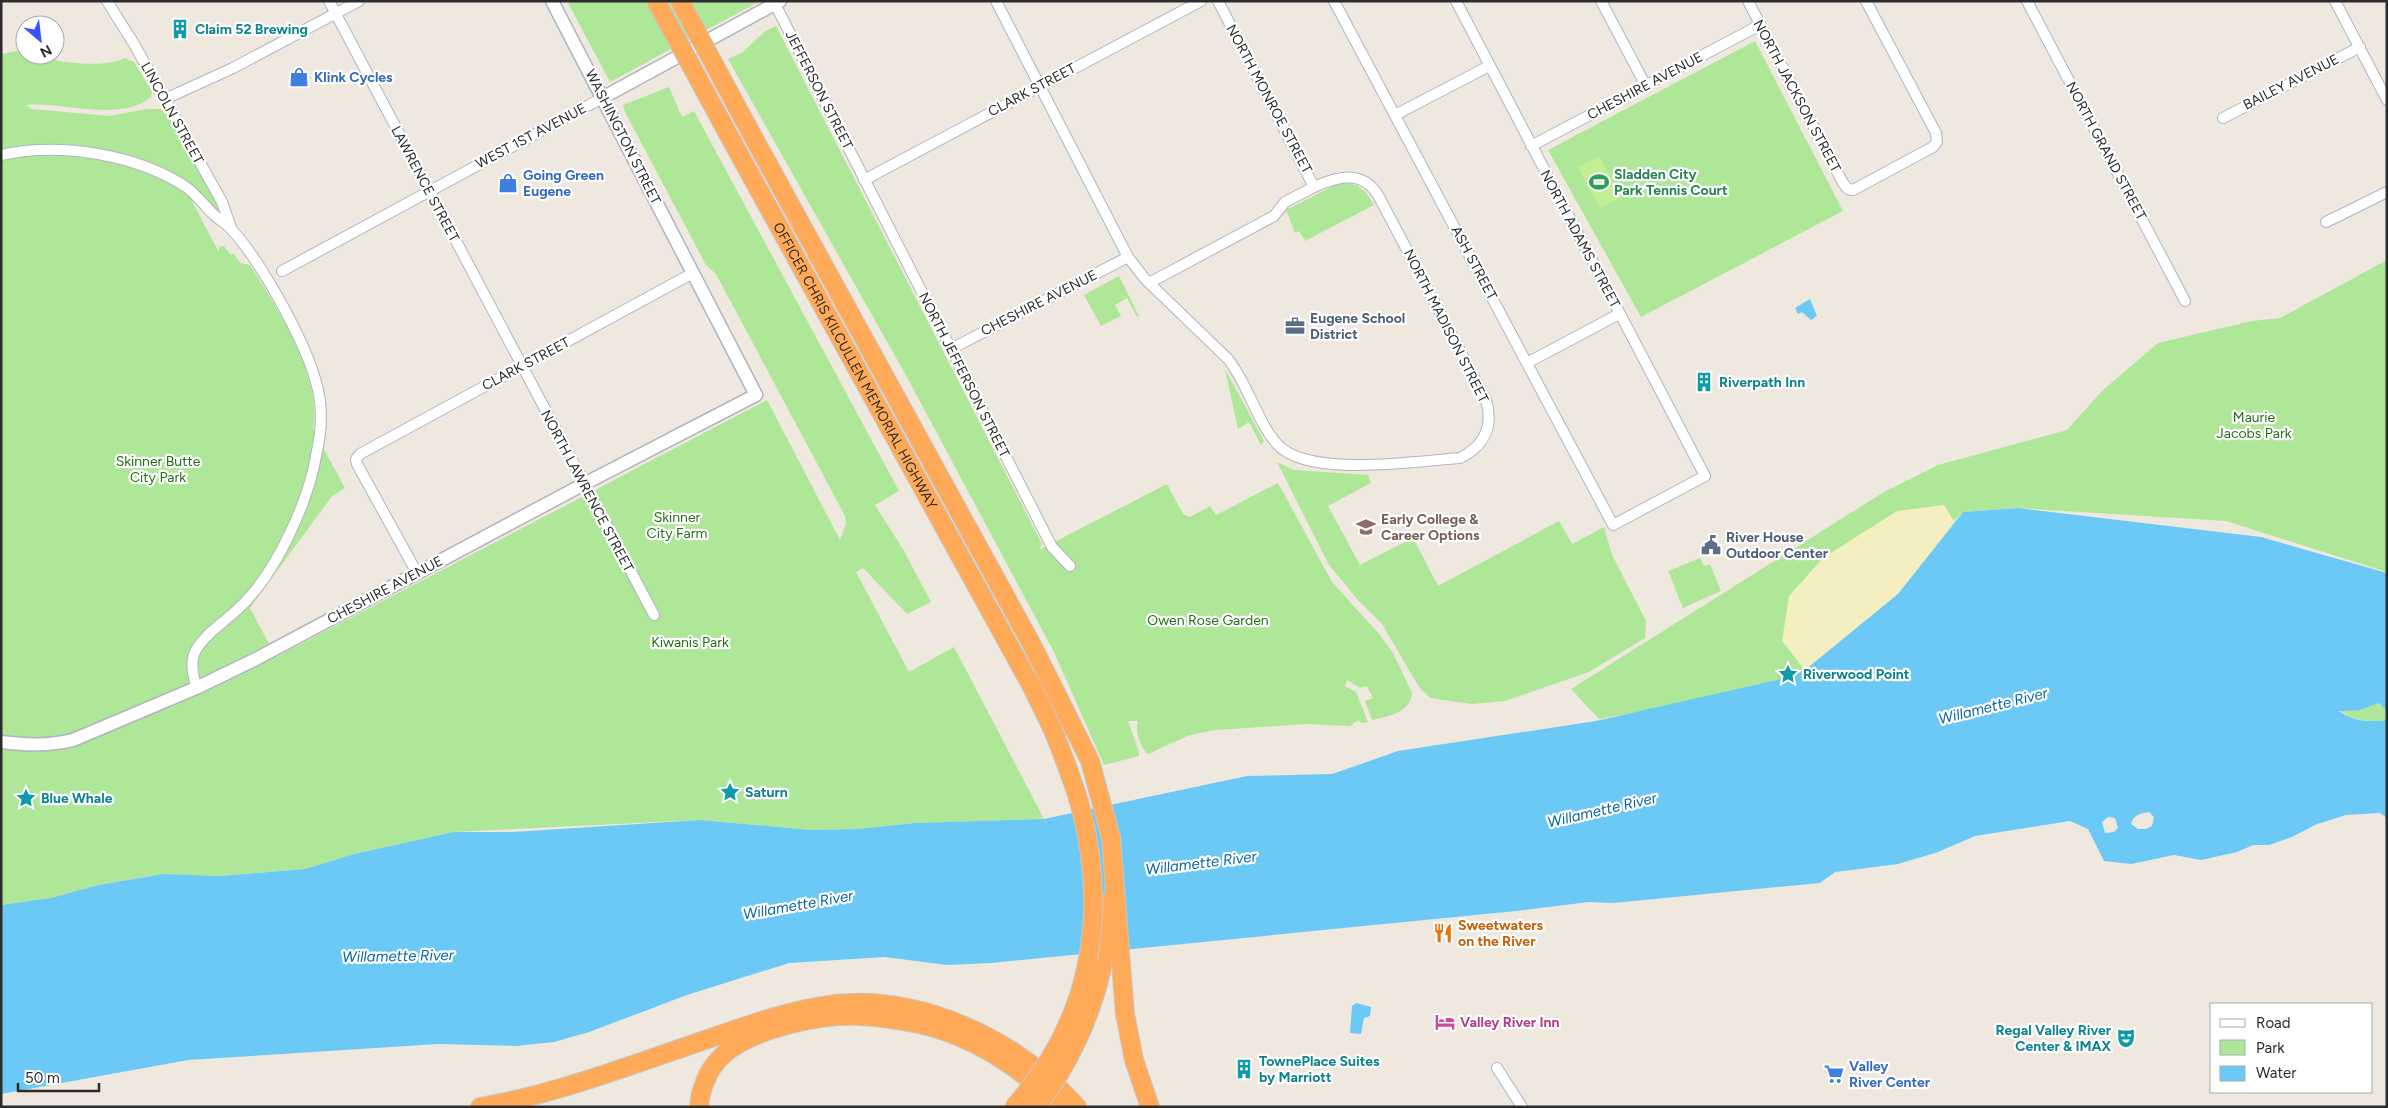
<svg xmlns="http://www.w3.org/2000/svg" width="2388" height="1108" viewBox="0 0 2388 1108" font-family="Figtree,sans-serif">
<style>
.green{fill:#aee798}
.sand{fill:#f4efc0}
.pitch{fill:#c3ef93}
.water{fill:#6cc9f5;fill-rule:evenodd}
.lines{fill:none;stroke-linecap:round;stroke-linejoin:round}
.minor-casing{stroke:#b2b3c0;stroke-width:12}
.tertiary-casing{stroke:#b2b3c0;stroke-width:15}
.motorway-casing{stroke:#c8c8c8;stroke-width:20}
.minor{stroke:#fff;stroke-width:10}
.tertiary{stroke:#fff;stroke-width:12}
.motorway{stroke:#ffaa58;stroke-width:18}
.motorway-bridge-casing{stroke:#c8c8c8;stroke-width:20;stroke-linecap:butt}
.motorway-bridge{stroke:#ffaa58;stroke-width:18}
.labels{text-anchor:middle;dominant-baseline:central;stroke-width:4.5;stroke-linejoin:round;paint-order:stroke}
.culture-label{font-size:14px;font-weight:bold;fill:#0d838f;stroke:#fff;text-anchor:start}
.shop-label{font-size:14px;font-weight:bold;fill:#366cbe;stroke:#fff;text-anchor:start}
.street-label{font-size:14px;fill:#2c2c2c;stroke:#fff}
.leisure-label{font-size:14px;font-weight:bold;fill:#27864d;stroke:#fff;text-anchor:start}
.service-label{font-size:14px;font-weight:bold;fill:#4e5e75;stroke:#fff;text-anchor:start}
.park-label{font-size:14px;fill:#246e17;stroke:#fff}
.education-label{font-size:14px;font-weight:bold;fill:#785e54;stroke:#fff;text-anchor:start}
.food-label{font-size:14px;font-weight:bold;fill:#c56008;stroke:#fff;text-anchor:start}
.hotel-label{font-size:14px;font-weight:bold;fill:#b23c85;stroke:#fff;text-anchor:start}
.water-label{font-size:15px;font-style:italic;fill:#0766a5;stroke:#fff}
</style>
<rect width="100%" height="100%" fill="#eee8de"/>
<path class="green" d="M567,1H760L610,82Z
M776,26L1042,544L1039,550L1167,484L1183,514L1190,517L1210,506L1216,515L1278,483L1332,582L1380,635L1393,653L1412,693C1410,713 1389,716 1372,720L1365,701L1373,698L1367,686L1360,688L1347,680L1345,686L1356,692L1368,722L1362,723L1358,720L1350,726L1306,724L1216,730L1190,735L1148,754C1140,748 1135,730 1138,721H1128L1139,752V756L1104,765L1054,652L908,379L728,59L743,52L765,31Z
M1755,41L1843,211L1641,317L1548,150Z
M17,51C44,59 96,71 125,58L134,62L152,91L151,97C119,123 63,101 26,105L31,109L110,116L147,109H163L213,193L220,209L215,212L191,185L180,178L218,251L220,247L224,246L230,254H234L240,263L250,265C277,309 323,375 313,429L345,488L332,496L250,608L276,657L767,400L840,540L846,524L845,516L716,274L706,265L625,112L623,105L669,87L682,117L694,111L899,491L875,505L904,551L931,602L907,614L863,568L856,572L909,672L954,647L1044,819L915,823L858,829L811,830L700,820L454,832L354,854L305,869L220,876L163,874L98,885L51,898L1,905V54Z
M1339,183C1357,183 1365,188 1374,205L1305,241L1299,231L1295,233L1286,210Z
M2387,260V572L2226,521L2018,508L1963,512L1805,670L1766,688L1599,719L1571,689L1884,492L1938,465L2067,430L2102,391L2158,343L2252,321L2280,318Z
M1119,276L1139,316L1137,317L1127,298L1115,305L1121,316L1101,326L1084,295Z
M1225,369L1264,441L1261,445L1249,422L1238,429Z
M1277,462L1294,470L1368,475L1371,483L1328,506L1360,565L1413,538L1438,586L1559,521L1572,544L1604,527L1612,555L1646,621L1645,638L1589,672L1505,701L1472,704L1430,698L1419,687L1382,624L1358,600L1329,565Z
M1700,558L1704,566L1710,564L1721,591L1683,608L1668,571Z
M2379,703L2385,709L2387,720C2367,722 2355,722 2339,710H2360Z"/>
<path class="sand" d="M1944,505L1954,521L1938,546L1898,594L1805,670L1782,641L1789,596L1823,558L1897,511Z"/>
<path class="pitch" d="M1599,156L1621,197L1600,208L1578,167Z"/>
<path class="water" d="M1810,299L1817,316L1811,320L1802,312L1798,314L1795,308Z
M2018,508L2261,537L2387,573V719L2385,709L2379,703L2360,710L2339,711C2355,722 2368,722 2387,720V818L2380,813L2346,815L2317,824L2292,837L2269,845H2253L2237,852L2201,860L2174,855L2131,864L2104,861L2088,829L2070,821L1975,836L1938,852L1898,864L1835,872L1820,883L1613,903L1589,902L1516,911L991,963L947,965L885,957L789,963L687,995L589,1032L554,1042L516,1046L438,1044L188,1060L1,1094V905L51,898L98,885L163,874L220,876L305,869L354,854L454,832H513L700,820L811,830L858,829L915,823L1044,819L1247,776L1332,774L1398,751L1596,721L1786,678L1805,670L1898,594L1963,512ZM2149,812L2154,817L2152,826L2146,829H2138L2131,824C2133,815 2141,813 2149,812ZM2108,817L2115,818L2118,828L2114,832L2105,833L2102,822Z
M1356,1003L1371,1007L1370,1016L1364,1018L1361,1034L1350,1033L1352,1006Z"/>
<g class="lines">
<defs>
<path id="minor" d="M107,1L134,44L222,202L231,228
M329,1L654,615
M996,1L1128,257L1145,279L1228,359C1248,384 1258,424 1278,445C1309,478 1417,461 1460,458C1484,446 1494,427 1486,400L1378,195C1362,170 1338,176 1314,187L1218,1
M1334,1L1613,525L1705,476L1456,1
M1601,1L1646,86
M1748,1L1843,183L1848,189L1853,190L1933,147L1937,142L1936,133L1866,1
M2027,1L2185,301
M2335,1L2387,100
M775,4L1052,547L1070,566
M165,99L233,68L359,1
M1395,115L1489,66
M2223,118L2360,47
M1531,146L1760,25
M1,155C59,142 136,154 186,187C196,194 204,205 213,214C219,220 226,223 231,229C261,261 307,344 317,386C323,407 321,434 316,456C308,502 278,567 246,601C231,618 207,631 196,650C189,662 194,676 196,688
M864,180L1201,1
M2326,222L2387,192
M282,271L602,98
M1149,283L1274,216L1285,202L1314,187
M951,349L1128,257
M1527,363L1619,314
M417,573L357,464L356,459L360,454L693,273
M1497,1068L1522,1107"/>
<path id="tertiary" d="M602,98L780,1
M1,742C26,745 48,746 73,740L196,688L256,659L584,484L756,395L552,1"/>
<g id="motorway">
<path d="M751,133L1031,643L1090,761L1111,838L1125,1014L1134,1060L1150,1107"/>
<path id="s1" d="M733,143L1032,687L1053,730"/>
<path d="M1102,968L1107,902"/>
<path d="M480,1107C557,1094 631,1065 705,1040C743,1027 780,1013 821,1006C915,990 1016,1038 1077,1107"/>
<path d="M699,1107C700,1089 709,1068 722,1056C750,1029 821,1014 859,1016C893,1018 931,1024 962,1038C1000,1054 1031,1079 1061,1107"/>
</g>
</defs>
<use href="#minor" class="minor-casing"/>
<use href="#tertiary" class="tertiary-casing"/>
<use href="#motorway" class="motorway-casing"/>
<use href="#minor" class="minor"/>
<use href="#tertiary" class="tertiary"/>
<use href="#motorway" class="motorway"/>
<defs>
<path id="motorway-bridge" d="M656,1L733,143
M680,1L751,133
M1014,1107C1090,1022 1109,917 1081,809C1074,782 1063,756 1053,730
M1036,1107C1068,1067 1091,1017 1102,968"/>
</defs>
<use href="#motorway-bridge" class="motorway-bridge-casing"/>
<use href="#motorway-bridge" class="motorway-bridge"/>
</g>
<defs>
<symbol id="building-bare" viewBox="-9 -9 18 18"><path d="M-4-6H4V6H1V3H-1V6H-4ZM-2.5-4.3h1.7v1.8h-1.7ZM.8-4.3h1.7v1.8H.8ZM-2.5-1h1.7V.8h-1.7ZM.8-1h1.7V.8H.8Z" fill="#0f9aa8" stroke="#fff" stroke-width="2.5" paint-order="stroke"/></symbol>
<symbol id="shop-bare" viewBox="-9 -9 18 18"><path d="M-5-2.5h2.3a2.7 3.5 0 0 1 5.4 0H5L5.5 6h-11ZM-1.5-2.5h3a1.5 2.3 0 0 0-3 0Z" fill="#3f7fe0" stroke="#fff" stroke-width="2.5" paint-order="stroke"/></symbol>
<symbol id="stadium-bare" viewBox="-9 -9 18 18"><path d="M0-5a6.5 5 0 1 0 0 10a6.5 5 0 1 0 0-10ZM-3.5-1.8h7v3.6h-7Z" fill="#2e9e5b" stroke="#fff" stroke-width="2.5" paint-order="stroke"/></symbol>
<symbol id="office-bare" viewBox="-9 -9 18 18"><path d="M-6-3h4V-5.5h4V-3h4V5H-6ZM-1-4.5V-3h2v-1.5ZM-6 0V1H6V0Z" fill="#5c6f8a" stroke="#fff" stroke-width="2.5" paint-order="stroke"/></symbol>
<symbol id="school-bare" viewBox="-9 -9 18 18"><path d="M0-5L7-2L0 1L-7-2ZM-4 1L0 2.5L4 1V4Q0 6-4 4Z" fill="#8d6e63" stroke="#fff" stroke-width="2.5" paint-order="stroke"/></symbol>
<symbol id="civic-bare" viewBox="-9 -9 18 18"><path d="M-.6-6.5H3V-4.5H.6V-3L4-1V1h2V6H-6V1h2V-1L-.6-3ZM-1.2 2.5V6h2.4V2.5Z" fill="#5c6f8a" stroke="#fff" stroke-width="2.5" paint-order="stroke"/></symbol>
<symbol id="sight-bare" viewBox="-9 -9 18 18"><path d="M0-6L1.8-2.2L6-1.7L2.9 1.2L3.7 5.4L0 3.3L-3.7 5.4L-2.9 1.2L-6-1.7L-1.8-2.2Z" fill="#0f9aa8" stroke="#fff" stroke-width="2.5" paint-order="stroke"/></symbol>
<symbol id="restaurant-bare" viewBox="-9 -9 18 18"><path d="M-5-6h1v4h1v-4h1v4h1v-4h1v5L-1.5 .5V6h-2V.5L-5-1ZM5-6V6H3V1.5H1.5Q1.5-4 5-6Z" fill="#e8710a" stroke="#fff" stroke-width="2.5" paint-order="stroke"/></symbol>
<symbol id="hotel-bare" viewBox="-9 -9 18 18"><path d="M-6-4.5h1.5V1H6V5H4.5V3h-9V5H-6ZM-4 0a1.8 1.8 0 1 1 3.6 0ZM.5 0V-2.5h3Q6-2.5 6 0Z" fill="#d1479c" stroke="#fff" stroke-width="2.5" paint-order="stroke"/></symbol>
<symbol id="theatre-bare" viewBox="-9 -9 18 18"><path d="M-5-5.5Q0-4 5-5.5V0Q5 5 0 6Q-5 5-5 0ZM-3.3-2.5H-1v1.5H-3.3ZM1-2.5H3.3v1.5H1ZM-2.8 1Q0 5.5 2.8 1Z" fill="#0f9aa8" stroke="#fff" stroke-width="2.5" paint-order="stroke"/></symbol>
<symbol id="supermarket-bare" viewBox="-9 -9 18 18"><path d="M-6-5.5h2.5l.6 2H6L4.5 2H-2.5L-4.4-4H-6ZM-1.5 3.2a1.3 1.3 0 1 0 .1 0ZM3 3.2a1.3 1.3 0 1 0 .1 0Z" fill="#3f7fe0" stroke="#fff" stroke-width="2.5" paint-order="stroke"/></symbol>
</defs>
<g fill-rule="evenodd">
<use href="#building-bare" x="166" y="15" width="28" height="28"/>
<use href="#shop-bare" x="285" y="63" width="28" height="28"/>
<use href="#stadium-bare" x="1585" y="168" width="28" height="28"/>
<use href="#shop-bare" x="494" y="169" width="28" height="28"/>
<use href="#office-bare" x="1281" y="312" width="28" height="28"/>
<use href="#building-bare" x="1690" y="368" width="28" height="28"/>
<use href="#school-bare" x="1352" y="513" width="28" height="28"/>
<use href="#civic-bare" x="1697" y="531" width="28" height="28"/>
<use href="#sight-bare" x="1774" y="660" width="28" height="28"/>
<use href="#sight-bare" x="716" y="778" width="28" height="28"/>
<use href="#sight-bare" x="12" y="784" width="28" height="28"/>
<use href="#restaurant-bare" x="1429" y="919" width="28" height="28"/>
<use href="#hotel-bare" x="1431" y="1008" width="28" height="28"/>
<use href="#theatre-bare" x="2112" y="1024" width="28" height="28"/>
<use href="#building-bare" x="1230" y="1055" width="28" height="28"/>
<use href="#supermarket-bare" x="1820" y="1060" width="28" height="28"/>
</g>
<g class="labels">
<g class="culture-label">
<text x="195" y="29">Claim 52 Brewing</text>
<text x="1719" y="382">Riverpath Inn</text>
<text x="1803" y="674">Riverwood Point</text>
<text x="745" y="792">Saturn</text>
<text x="41" y="798">Blue Whale</text>
<text x="2111" y="1030" text-anchor="end">Regal Valley River<tspan x="2111" dy="16">Center &amp; IMAX</tspan></text>
<text x="1259" y="1061">TownePlace Suites<tspan x="1259" dy="16">by Marriott</tspan></text>
</g>
<g class="shop-label">
<text x="314" y="77">Klink Cycles</text>
<text x="523" y="175">Going Green<tspan x="523" dy="16">Eugene</tspan></text>
<text x="1849" y="1066">Valley<tspan x="1849" dy="16">River Center</tspan></text>
</g>
<g class="street-label">
<text transform="translate(2291 82) rotate(-27)">BAILEY AVENUE</text>
<text transform="translate(1645 86) rotate(-28)">CHESHIRE AVENUE</text>
<text transform="translate(819 90) rotate(63)">JEFFERSON STREET</text>
<text transform="translate(1032 90) rotate(-28)">CLARK STREET</text>
<text transform="translate(1797 96) rotate(62)">NORTH JACKSON STREET</text>
<text transform="translate(1269 99) rotate(62)">NORTH MONROE STREET</text>
<text transform="translate(172 113) rotate(61)">LINCOLN STREET</text>
<text transform="translate(531 136) rotate(-28)">WEST 1ST AVENUE</text>
<text transform="translate(623 137) rotate(63)">WASHINGTON STREET</text>
<text transform="translate(2106 151) rotate(62)">NORTH GRAND STREET</text>
<text transform="translate(425 184) rotate(62)">LAWRENCE STREET</text>
<text transform="translate(1580 239) rotate(62)">NORTH ADAMS STREET</text>
<text transform="translate(1474 263) rotate(62)">ASH STREET</text>
<text transform="translate(1039 303) rotate(-27)">CHESHIRE AVENUE</text>
<text transform="translate(1446 326) rotate(63)">NORTH MADISON STREET</text>
<text transform="translate(526 364) rotate(-28)">CLARK STREET</text>
<text stroke="none"><textPath href="#s1" startOffset="254">OFFICER CHRIS KILCULLEN MEMORIAL HIGHWAY</textPath></text>
<text transform="translate(964 375) rotate(63)">NORTH JEFFERSON STREET</text>
<text transform="translate(587 491) rotate(62)">NORTH LAWRENCE STREET</text>
<text transform="translate(385 590) rotate(-28)">CHESHIRE AVENUE</text>
</g>
<g class="leisure-label">
<text x="1614" y="174">Sladden City<tspan x="1614" dy="16">Park Tennis Court</tspan></text>
</g>
<g class="service-label">
<text x="1310" y="318">Eugene School<tspan x="1310" dy="16">District</tspan></text>
<text x="1726" y="537">River House<tspan x="1726" dy="16">Outdoor Center</tspan></text>
</g>
<g class="park-label">
<text x="2254" y="417">Maurie<tspan x="2254" dy="16">Jacobs Park</tspan></text>
<text x="158" y="461">Skinner Butte<tspan x="158" dy="16">City Park</tspan></text>
<text x="677" y="517">Skinner<tspan x="677" dy="16">City Farm</tspan></text>
<text x="1208" y="620">Owen Rose Garden</text>
<text x="690" y="642">Kiwanis Park</text>
</g>
<g class="education-label">
<text x="1381" y="519">Early College &amp;<tspan x="1381" dy="16">Career Options</tspan></text>
</g>
<g class="food-label">
<text x="1458" y="925">Sweetwaters<tspan x="1458" dy="16">on the River</tspan></text>
</g>
<g class="hotel-label">
<text x="1460" y="1022">Valley River Inn</text>
</g>
<g class="water-label">
<text transform="translate(1993 706) rotate(-14)">Willamette River</text>
<text transform="translate(1602 810) rotate(-13)">Willamette River</text>
<text transform="translate(1201 863) rotate(-7)">Willamette River</text>
<text transform="translate(798 905) rotate(-10)">Willamette River</text>
<text transform="translate(398 956) rotate(-1)">Willamette River</text>
</g>
</g>
<rect width="2388" height="1108" fill="none" stroke="#2c2c2c" stroke-width="5"/>
<rect x="2210" y="1003" width="162" height="90" fill="#ffffff" stroke="#ababab"/>
<rect x="2220" y="1019" width="25" height="8" fill="#ffffff" stroke="#ababab"/>
<text x="2256" y="1028" font-size="15" fill="#2c2c2c">Road</text>
<rect x="2220" y="1040" width="25" height="15" fill="#aee798" stroke="#ababab"/>
<text x="2256" y="1053" font-size="15" fill="#2c2c2c">Park</text>
<rect x="2220" y="1066" width="25" height="15" fill="#6cc9f5" stroke="#ababab"/>
<text x="2256" y="1078" font-size="15" fill="#2c2c2c">Water</text>
<g transform="translate(40 40) rotate(152)"><circle r="24" fill="#ffffff" stroke="#ababab"/>
<path d="M0-4L9 19L0 12L-9 19Z" fill="#3a53ff"/>
<text y="-8" font-size="14" font-weight="bold" text-anchor="middle" fill="#2c2c2c">N</text>
</g>
<path d="M18 1083v8h81v-8" fill="none" stroke="#2c2c2c" stroke-width="2.5"/>
<text x="25" y="1083" font-size="15" fill="#2c2c2c" stroke="#ffffff" stroke-width="4" paint-order="stroke">50 m</text>
</svg>
